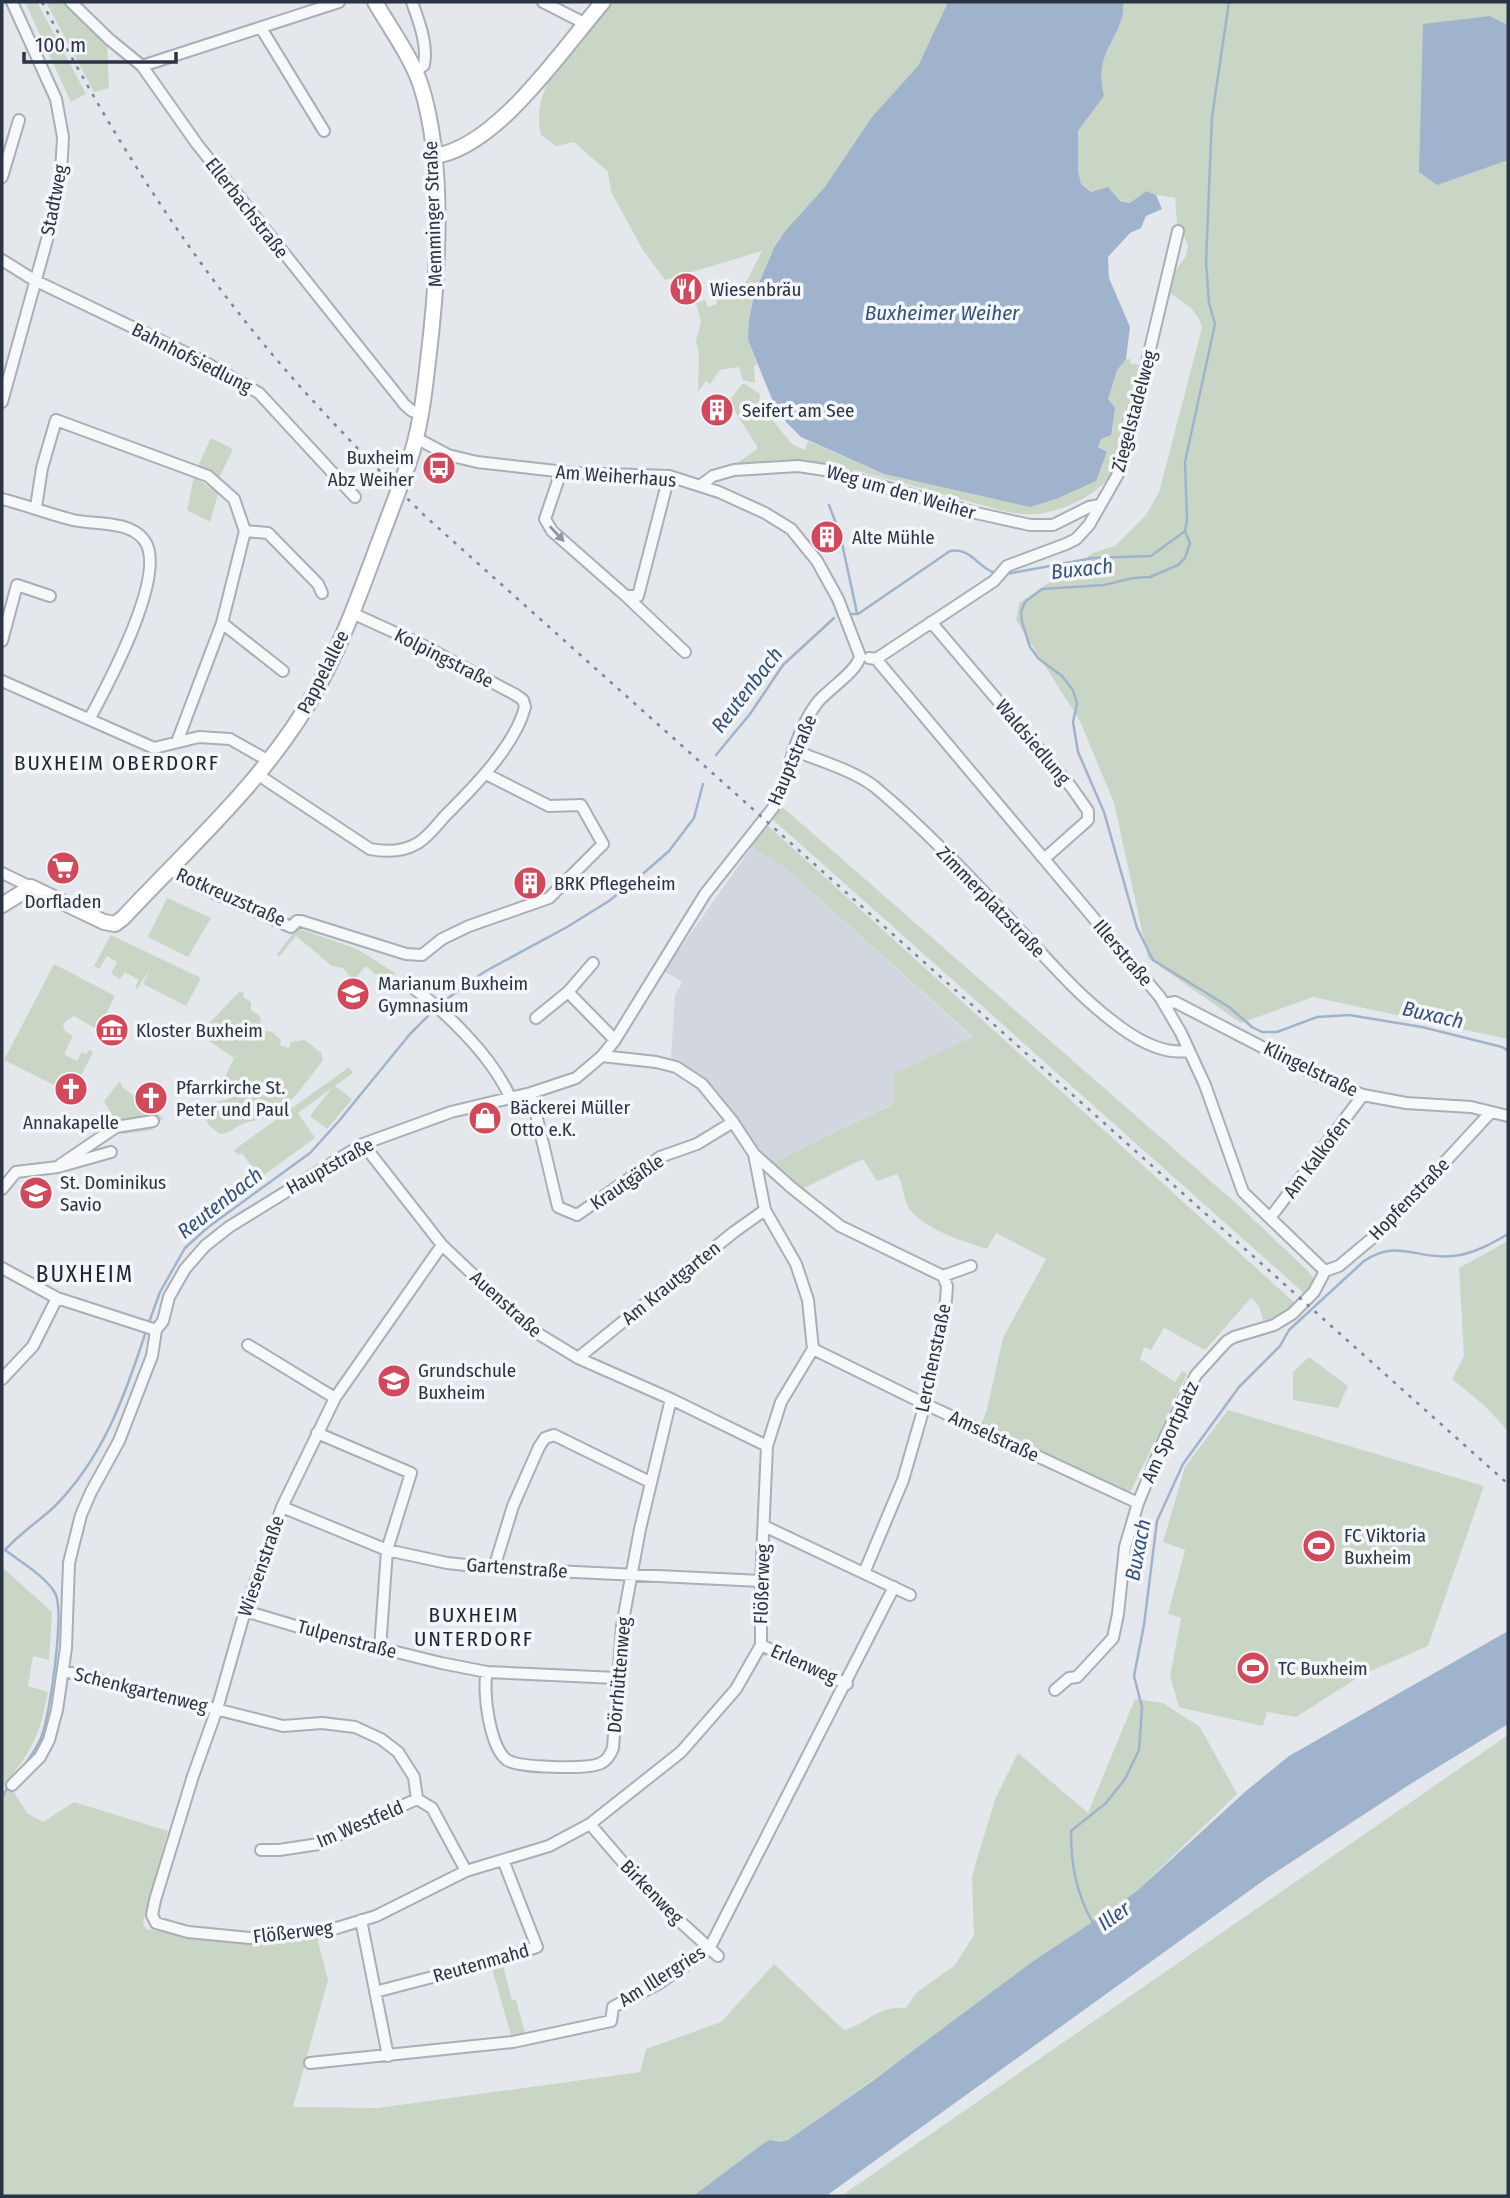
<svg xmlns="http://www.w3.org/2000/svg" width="1510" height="2198" viewBox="0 0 1510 2198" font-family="'Fira Sans Condensed',sans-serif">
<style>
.built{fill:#d2d6de}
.green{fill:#c9d6c5}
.water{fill:#9fb4cc}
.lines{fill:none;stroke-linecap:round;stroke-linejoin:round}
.stream{stroke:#9fb4cc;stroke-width:2.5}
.street-casing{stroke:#a9aeb7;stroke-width:14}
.secondary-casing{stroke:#a9aeb7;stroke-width:18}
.street{stroke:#f7f8fa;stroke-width:10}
.secondary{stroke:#fff;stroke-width:14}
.rail{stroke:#7d8696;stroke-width:2.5;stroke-dasharray:3.5 7;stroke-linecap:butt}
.secondary-bridge-casing{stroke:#a9aeb7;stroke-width:18;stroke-linecap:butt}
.secondary-bridge{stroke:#fff;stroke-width:14}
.oneway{fill:#9196a0}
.labels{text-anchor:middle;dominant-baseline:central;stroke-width:7;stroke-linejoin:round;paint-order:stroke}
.street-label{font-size:19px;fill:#2b3445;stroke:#f4f6f9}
.poi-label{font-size:19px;fill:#2b3445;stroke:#f4f6f9;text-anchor:start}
.water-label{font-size:21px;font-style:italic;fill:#34527a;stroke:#f4f6f9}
.neighbourhood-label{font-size:21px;letter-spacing:2px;fill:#1d2536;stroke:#f4f6f9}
.quarter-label{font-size:23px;letter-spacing:2px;fill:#1d2536;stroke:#f4f6f9}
</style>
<rect width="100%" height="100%" fill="#e4e7ec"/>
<path class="built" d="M752,847L783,866L973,1038L894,1074L896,1102L772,1163L748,1137L734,1116L700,1074L671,1058L675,995L682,982L664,971Z"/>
<path class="green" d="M25,2H37L86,94L71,102Z
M46,2H66L107,43L109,88L94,92Z
M610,2H948L918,66L825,187L785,231L774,248L755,292L748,340L757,364L754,366L755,383L743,380L739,367L720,370L710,384L706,381L698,392L699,356L696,341L701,322L696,303L705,300L708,307L717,304L715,295L722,293L731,295L742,290L762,251L665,280L643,250L611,192L608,172L574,142L556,146L541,135C528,83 580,39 610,2Z
M1123,2H1508V25L1490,16L1471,171L1508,160V1039L1313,997L1241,1023L1148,958L1114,803L1080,721L1016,620L1019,603L1093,553L1115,546L1146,515L1159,492L1202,328C1199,310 1182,302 1169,292L1174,273L1186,256L1188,245L1177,223L1175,198L1156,195L1146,191L1130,203L1092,192L1081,184L1078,170V131L1104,96C1101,83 1100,69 1105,56C1112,38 1126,21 1123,2Z
M1126,359H1130V363L1139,365V369L1114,470C1099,497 1053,517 1022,514C1002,512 983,505 964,500C914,487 864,470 813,462C788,458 763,462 738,465L737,463L757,449V446L737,415L730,400L742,384H745L760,394L759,404L768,411L769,416L792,444L805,450L808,441L884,474L995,499L1096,481L1107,452L1098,447C1106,424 1106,374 1126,359Z
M211,438L233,449L219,478L197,468Z
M194,476L218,494L210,522L187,510Z
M779,804L1238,1205L1309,1272L1316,1282L1306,1295L770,817Z
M765,823L1297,1305L1278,1317L1263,1320L1259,1306L1251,1298L1205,1350L1164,1328L1151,1350L1144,1347L1140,1359L1175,1382L1182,1371L1187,1374L1131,1491L1120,1490L981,1426L987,1409L1003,1338L1046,1259L996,1233L987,1249C962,1241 929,1231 911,1211C903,1202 904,1185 897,1174L877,1181L863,1159L800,1190L772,1163L895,1103L893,1074L973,1037L783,866L752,847L751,843Z
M167,898L211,918L188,957L148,937Z
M297,928L357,949L395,973L388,985L366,966L353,981L343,968L332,966L296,936L279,957L277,954Z
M111,935L201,978L186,1006L143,984L150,969L137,989L135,987L139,980L125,972L120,979L111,973L117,962L107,956L99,969L94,966Z
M54,964L115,996L98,1030L74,1016L67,1020L63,1025L65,1031L73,1036L64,1054L77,1061L82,1052L86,1054L89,1050L93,1052L77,1084L68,1079L62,1089L4,1060Z
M240,991L244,993L243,997L251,1002V1010L260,1016L261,1024L256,1040L261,1036L263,1030L272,1032L281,1040L280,1045L289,1048L291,1042L305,1040L321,1053L323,1060C313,1073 289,1107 276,1114C267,1119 255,1120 245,1123C235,1127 230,1133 220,1134L210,1126L195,1105L225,1100L250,1087L222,1083L234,1058L199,1034Z
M349,1067L353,1073L335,1086L352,1099L327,1129L310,1116L332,1088L298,1113L315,1138L260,1178L242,1153L238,1155L234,1150Z
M120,1081L122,1087L163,1118L152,1130L123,1134L104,1101Z
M1508,1241V1431L1485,1406L1452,1379L1464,1356L1459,1268Z
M1309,1357L1348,1386L1338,1408L1293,1400V1372Z
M1228,1410L1484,1486L1428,1646L1362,1675L1296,1717L1267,1712L1263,1726L1182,1708L1179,1707L1170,1676L1181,1618L1168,1614L1185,1550L1163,1542L1185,1467Z
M2,1567L52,1612L49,1660L33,1656L28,1686L48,1692C40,1732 34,1749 7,1781L8,1784L2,1788Z
M1135,1699L1163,1703L1200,1727L1237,1794L1138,1890L1112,1909L801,2131C795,2135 788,2141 781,2142C774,2143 771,2140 764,2143L693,2196H2V1794L11,1788L27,1813L43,1822L74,1802L168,1831L143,1923L146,1929L223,1942L263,1944L317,1938L328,1980L293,2107L378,2108L640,2072L646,2049L721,2022L774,1964L844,2030C868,2024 877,2005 906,2008L916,1993L955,1965L974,1935L972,1878L976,1862L996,1797L1018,1753L1088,1813Z
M1508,1735V2196H841Z
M501,1958L512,2000H516L527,2040L513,2042L490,1962Z"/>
<path class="water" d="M948,2H1123C1126,21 1112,38 1105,56C1100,69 1101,83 1104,96L1078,131V170L1081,184L1091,192L1108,187L1120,201L1130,203L1146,191L1156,195L1162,209L1146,216L1141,228L1130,233L1108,257L1109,278L1130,327L1126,359L1117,370L1108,399L1115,408L1111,435L1101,439L1098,447L1107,452L1096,481L1056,499L1030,507L884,474L801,437L786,422L774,404L748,340L749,320L755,292L774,248L785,231L825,187L872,117L918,66Z
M1490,16L1508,25V160L1437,185L1419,172L1423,24Z
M1508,1631V1724L1412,1783L1267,1878L826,2196H693L764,2143L770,2140L779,2142L788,2140L871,2082L1032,1962L1112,1909L1138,1890L1246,1791L1289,1756Z"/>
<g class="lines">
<path class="stream" d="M1229,2L1212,117L1206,262L1209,303L1215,324L1185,462L1187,520L1185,531L1190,543L1185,558L1178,565L1150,577L1133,578L1104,585L1042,589L1025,602L1021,612L1022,622L1030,647L1039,659L1062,676L1073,690L1077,704L1073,722L1078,752L1104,812L1137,928L1153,960L1229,1007L1252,1027L1262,1032H1277L1317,1017L1349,1015L1422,1027L1502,1047L1508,1051
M829,505L840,534L857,613
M1006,574L1093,558L1151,556L1185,531
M852,614H858L950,551C971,547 977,567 995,573
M716,755L750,714L783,665L834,618
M440,1004L484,972L567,927L609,901L645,872L669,851L694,818L703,784
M148,1325L160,1292L185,1248L207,1228L310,1153L339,1121L410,1034L435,1009
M24,1766C30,1757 37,1748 41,1738C50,1717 65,1611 55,1593C45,1576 21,1562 5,1550C20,1533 38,1522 54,1507C103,1458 125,1396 146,1331
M2,1797L9,1785
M1093,1923C1076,1893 1071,1865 1071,1831L1106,1803L1125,1779L1139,1750L1142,1707L1134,1676L1144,1625L1157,1521L1183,1464L1239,1387L1280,1346L1289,1330L1364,1261C1399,1238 1415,1260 1453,1256C1473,1254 1491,1244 1508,1234"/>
<defs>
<path id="street" d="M71,2L109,39L142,66L197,144L405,405L412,411L422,413
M412,2C419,22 428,44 424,65L415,72
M543,2L584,23
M261,28L324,131
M142,66L339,2
M2,177L19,120
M2,260L34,280L201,360L259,393L355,497
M2,402L48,236L61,173L63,137L56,99L12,2
M416,438L448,455L477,462L574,473L669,476L719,492L765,513L791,529L817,561L838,599L860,656
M561,472L545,519L552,531L626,596H638L669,476
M701,485L713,476L734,470L798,466L825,470L976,513L1030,525H1053L1089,507L1100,505
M2,499C26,505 49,514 73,520C95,525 129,520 144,540C169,572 107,686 90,718
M36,507L42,468L56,420L208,476L234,499L245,531L222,623L177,742
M245,531L268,533L318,584L322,593
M626,596L685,652
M931,622L1072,788L1088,811V820L1044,859
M222,623L283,671
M2,641L17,585L50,596
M869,658L876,659L994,581L1007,566L1066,544L1076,539L1089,525L1122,467L1178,231
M876,659L1160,997L1181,1033L1205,1085L1243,1192L1325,1271
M2,681L154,748L199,737L230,739L269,761
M793,750C818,760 855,771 875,787C931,834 981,889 1031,942C1056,969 1081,997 1111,1020C1132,1037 1160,1055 1188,1051
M257,774L370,849C385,852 403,852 418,843C428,837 437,825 445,816C473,788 515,746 525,707L523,700L516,695L420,644L352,613
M169,869L199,886L291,927L297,921H301L406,954L422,955L442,939L469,926L549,898L603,844L581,805L549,806L486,774
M2,873L31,887
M406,983C444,1009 491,1055 510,1097
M568,992L615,1040
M1164,1004L1175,1002L1316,1075L1363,1095L1406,1103L1471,1107L1508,1116
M536,1018L568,992L593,963
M531,1093L558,1207L577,1215L660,1157L697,1144L733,1122
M363,1144L442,1245L529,1328L578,1358L671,1399L767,1446
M754,1154L792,1188L840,1226L943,1276L947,1286L946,1300L925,1404L903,1480L864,1573
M60,1165L116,1127L153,1121
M2,1189L16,1172L58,1167L111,1152
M1270,1218L1363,1095
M442,1245L335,1398L282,1507L245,1611L217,1709L193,1776L155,1900L152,1915L156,1923L188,1932L250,1938L327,1931L376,1916L466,1871L549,1846L590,1824L681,1752L736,1689L761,1645V1581L767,1446L781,1402L813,1349L808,1300L796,1264L765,1210L754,1154L733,1122L702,1084L676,1067L656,1062L602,1056
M2,1268L57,1298L156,1330
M943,1276L971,1266
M248,1345L335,1398
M813,1349L925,1404L1138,1503
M578,1358L734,1232L765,1210
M2,1379L33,1346L57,1298
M317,1433L411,1473L387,1550L380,1649
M282,1507L387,1550L447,1563L494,1568L761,1581
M764,1526L910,1595
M494,1568L513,1506L539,1447L545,1438L554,1435L650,1482
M245,1611L319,1633L441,1663L487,1672L616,1678
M761,1645L847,1684
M64,1671L283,1726L322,1723L355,1727L381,1739L398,1752L414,1777L417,1799L432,1808L466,1871
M487,1672C482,1691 490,1748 507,1760C519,1768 585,1769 599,1764C607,1761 610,1755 613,1748L622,1626L640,1529L671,1399
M1055,1690L1069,1678L1077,1677L1113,1638L1118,1614L1125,1547L1138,1503L1166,1435L1196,1375L1227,1341L1234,1337L1274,1325L1292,1314L1314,1292L1325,1271L1339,1266L1382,1230L1491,1112
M12,1785L40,1757L49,1740L57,1710L66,1648L69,1563L81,1515L91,1492L119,1441L152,1356L156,1330L163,1321L169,1297L185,1269L205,1246L229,1227L363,1144L451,1112L531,1093L576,1078L602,1056L615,1040L705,894L773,808C790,774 793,735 817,703C827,690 858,671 860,656
M590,1824L650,1894L718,1956
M261,1850H279L319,1844L417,1799
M361,1920L388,2056
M375,1992L490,1962L537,1947L503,1860
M310,2063L513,2042L611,2021L613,2007L658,1984L709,1949L894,1587"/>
<path id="secondary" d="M375,2C390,28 412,58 421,86C446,165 438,279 428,361C424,397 420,431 408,465
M434,156C497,148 563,48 603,2
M2,905L31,887L104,922L115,924L123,918C192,844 271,775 319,685C347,633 366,576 387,521"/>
</defs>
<use href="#street" class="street-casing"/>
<use href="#secondary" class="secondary-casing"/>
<use href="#street" class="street"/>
<use href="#secondary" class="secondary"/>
<path class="rail" d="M42,2C102,117 171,230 253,331C306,397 366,458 426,517L1508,1484"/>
<defs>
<path id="secondary-bridge" d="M387,521L408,465"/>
</defs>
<use href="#secondary-bridge" class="secondary-bridge-casing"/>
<use href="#secondary-bridge" class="secondary-bridge"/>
</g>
<defs><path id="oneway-solid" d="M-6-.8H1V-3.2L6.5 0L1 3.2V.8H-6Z" transform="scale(1.75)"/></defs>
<use class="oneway" href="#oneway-solid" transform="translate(557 534) rotate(47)"/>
<defs>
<symbol id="restaurant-disc" viewBox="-11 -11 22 22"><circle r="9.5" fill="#d1495b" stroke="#f4f6f9"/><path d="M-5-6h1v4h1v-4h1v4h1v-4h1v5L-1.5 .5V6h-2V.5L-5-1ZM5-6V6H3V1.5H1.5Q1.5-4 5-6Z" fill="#fff"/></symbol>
<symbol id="building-disc" viewBox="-11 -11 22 22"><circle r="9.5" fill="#d1495b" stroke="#f4f6f9"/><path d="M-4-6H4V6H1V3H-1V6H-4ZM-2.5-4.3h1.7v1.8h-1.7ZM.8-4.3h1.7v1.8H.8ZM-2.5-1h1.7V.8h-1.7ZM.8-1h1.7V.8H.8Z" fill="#fff"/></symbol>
<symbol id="bus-disc" viewBox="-11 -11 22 22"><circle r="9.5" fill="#d1495b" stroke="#f4f6f9"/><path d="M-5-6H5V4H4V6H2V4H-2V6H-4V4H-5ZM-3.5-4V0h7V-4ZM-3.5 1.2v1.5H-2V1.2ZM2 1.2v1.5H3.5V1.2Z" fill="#fff"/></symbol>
<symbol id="supermarket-disc" viewBox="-11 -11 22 22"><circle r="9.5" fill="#d1495b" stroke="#f4f6f9"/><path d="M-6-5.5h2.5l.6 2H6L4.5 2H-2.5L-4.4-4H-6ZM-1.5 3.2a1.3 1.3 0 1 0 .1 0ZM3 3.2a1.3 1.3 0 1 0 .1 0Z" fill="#fff"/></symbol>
<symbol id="school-disc" viewBox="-11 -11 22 22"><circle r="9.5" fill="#d1495b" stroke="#f4f6f9"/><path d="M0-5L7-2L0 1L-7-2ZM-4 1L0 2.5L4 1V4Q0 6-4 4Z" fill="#fff"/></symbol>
<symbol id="museum-disc" viewBox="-11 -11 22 22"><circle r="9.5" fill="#d1495b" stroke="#f4f6f9"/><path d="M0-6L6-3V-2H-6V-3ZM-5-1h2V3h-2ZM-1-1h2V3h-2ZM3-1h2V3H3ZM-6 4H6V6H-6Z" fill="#fff"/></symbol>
<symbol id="church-disc" viewBox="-11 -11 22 22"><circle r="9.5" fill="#d1495b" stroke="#f4f6f9"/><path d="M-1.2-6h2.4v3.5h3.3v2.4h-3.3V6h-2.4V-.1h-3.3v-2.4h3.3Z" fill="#fff"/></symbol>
<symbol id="shop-disc" viewBox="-11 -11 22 22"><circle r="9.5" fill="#d1495b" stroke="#f4f6f9"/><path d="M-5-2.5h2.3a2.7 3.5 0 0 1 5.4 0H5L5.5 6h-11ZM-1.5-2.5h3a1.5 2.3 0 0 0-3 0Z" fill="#fff"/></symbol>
<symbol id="stadium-disc" viewBox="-11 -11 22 22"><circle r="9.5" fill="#d1495b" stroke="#f4f6f9"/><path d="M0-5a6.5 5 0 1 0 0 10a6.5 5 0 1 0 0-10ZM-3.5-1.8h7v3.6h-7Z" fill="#fff"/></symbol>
</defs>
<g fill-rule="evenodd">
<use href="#restaurant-disc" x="667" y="270" width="38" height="38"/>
<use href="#building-disc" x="698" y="391" width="38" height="38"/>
<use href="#bus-disc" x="420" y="449" width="38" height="38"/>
<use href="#building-disc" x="808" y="518" width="38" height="38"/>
<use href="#supermarket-disc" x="44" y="849" width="38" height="38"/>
<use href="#building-disc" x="511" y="864" width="38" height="38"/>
<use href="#school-disc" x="334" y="975" width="38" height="38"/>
<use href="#museum-disc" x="93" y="1011" width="38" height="38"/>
<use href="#church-disc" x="52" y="1070" width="38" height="38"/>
<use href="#church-disc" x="132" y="1079" width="38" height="38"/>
<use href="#shop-disc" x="466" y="1099" width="38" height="38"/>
<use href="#school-disc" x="17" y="1174" width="38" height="38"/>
<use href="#school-disc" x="375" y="1362" width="38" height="38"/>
<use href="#stadium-disc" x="1300" y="1527" width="38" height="38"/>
<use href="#stadium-disc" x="1234" y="1649" width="38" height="38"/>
</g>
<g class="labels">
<g class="street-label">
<text transform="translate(54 200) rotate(-79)">Stadtweg</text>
<text transform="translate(247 208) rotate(52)">Ellerbachstraße</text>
<text transform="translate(433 214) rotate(-92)">Memminger Straße</text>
<text transform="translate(192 358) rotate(27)">Bahnhofsiedlung</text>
<text transform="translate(1134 411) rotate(-75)">Ziegelstadelweg</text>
<text transform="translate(616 476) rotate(4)">Am Weiherhaus</text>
<text transform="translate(901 492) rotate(16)">Weg um den Weiher</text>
<text transform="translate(444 658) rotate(27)">Kolpingstraße</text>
<text transform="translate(323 672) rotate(-63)">Pappelallee</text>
<text transform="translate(1033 742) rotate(50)">Waldsiedlung</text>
<text transform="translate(792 760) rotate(-67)">Hauptstraße</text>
<text transform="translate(231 897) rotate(24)">Rotkreuzstraße</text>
<text transform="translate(991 902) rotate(46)">Zimmerplatzstraße</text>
<text transform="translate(1123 953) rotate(50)">Illerstraße</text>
<text transform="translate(1311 1069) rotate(26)">Klingelstraße</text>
<text transform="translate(1317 1157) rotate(-53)">Am Kalkofen</text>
<text transform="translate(330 1166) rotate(-29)">Hauptstraße</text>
<text transform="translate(627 1182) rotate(-34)">Krautgäßle</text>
<text transform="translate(1409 1199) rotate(-46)">Hopfenstraße</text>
<text transform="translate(671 1283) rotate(-39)">Am Krautgarten</text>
<text transform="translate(506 1304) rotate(42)">Auenstraße</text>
<text transform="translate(933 1358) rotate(-78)">Lerchenstraße</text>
<text transform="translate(1170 1432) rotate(-65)">Am Sportplatz</text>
<text transform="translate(994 1436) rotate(25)">Amselstraße</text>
<text transform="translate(261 1566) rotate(-71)">Wiesenstraße</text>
<text transform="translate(517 1568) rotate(4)">Gartenstraße</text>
<text transform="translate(762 1584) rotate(-88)">Flößerweg</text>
<text transform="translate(347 1639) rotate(15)">Tulpenstraße</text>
<text transform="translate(804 1664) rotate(24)">Erlenweg</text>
<text transform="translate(619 1675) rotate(-85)">Dörrhüttenweg</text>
<text transform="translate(141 1690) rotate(14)">Schenkgartenweg</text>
<text transform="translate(360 1824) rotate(-23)">Im Westfeld</text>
<text transform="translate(652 1892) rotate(46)">Birkenweg</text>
<text transform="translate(293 1932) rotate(-7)">Flößerweg</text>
<text transform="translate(481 1963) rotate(-16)">Reutenmahd</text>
<text transform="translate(662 1976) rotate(-32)">Am Illergries</text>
</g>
<g class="poi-label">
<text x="710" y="289">Wiesenbräu</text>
<text x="742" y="410">Seifert am See</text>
<text x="414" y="457" text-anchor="end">Buxheim<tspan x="414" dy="22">Abz Weiher</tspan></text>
<text x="852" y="537">Alte Mühle</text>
<text x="554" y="883">BRK Pflegeheim</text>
<text x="63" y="901" text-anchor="middle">Dorfladen</text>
<text x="378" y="983">Marianum Buxheim<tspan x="378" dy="22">Gymnasium</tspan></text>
<text x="136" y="1030">Kloster Buxheim</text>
<text x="176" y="1087">Pfarrkirche St.<tspan x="176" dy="22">Peter und Paul</tspan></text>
<text x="510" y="1107">Bäckerei Müller<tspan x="510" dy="22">Otto e.K.</tspan></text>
<text x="71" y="1122" text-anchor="middle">Annakapelle</text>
<text x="60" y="1182">St. Dominikus<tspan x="60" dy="22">Savio</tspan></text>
<text x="418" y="1370">Grundschule<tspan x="418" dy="22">Buxheim</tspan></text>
<text x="1344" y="1535">FC Viktoria<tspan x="1344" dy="22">Buxheim</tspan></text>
<text x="1278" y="1668">TC Buxheim</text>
</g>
<g class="water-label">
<text x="942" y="313">Buxheimer Weiher</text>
<text transform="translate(1082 569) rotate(-6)">Buxach</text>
<text transform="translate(747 690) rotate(-52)">Reutenbach</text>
<text transform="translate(1433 1015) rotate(13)">Buxach</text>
<text transform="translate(220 1203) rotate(-38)">Reutenbach</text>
<text transform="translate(1138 1550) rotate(-79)">Buxach</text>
<text transform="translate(1114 1916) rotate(-35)">Iller</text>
</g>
<g class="neighbourhood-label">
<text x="117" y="763">BUXHEIM OBERDORF</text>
<text x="474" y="1615">BUXHEIM<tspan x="474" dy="24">UNTERDORF</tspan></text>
</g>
<g class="quarter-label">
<text x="85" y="1274">BUXHEIM</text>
</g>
</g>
<rect width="1510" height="2198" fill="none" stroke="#2b3445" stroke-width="7"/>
<path d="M24 52v10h152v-10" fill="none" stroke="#2b3445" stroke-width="3.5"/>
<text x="35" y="52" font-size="21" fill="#2b3445" stroke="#f4f6f9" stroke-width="5" paint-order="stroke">100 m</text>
</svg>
